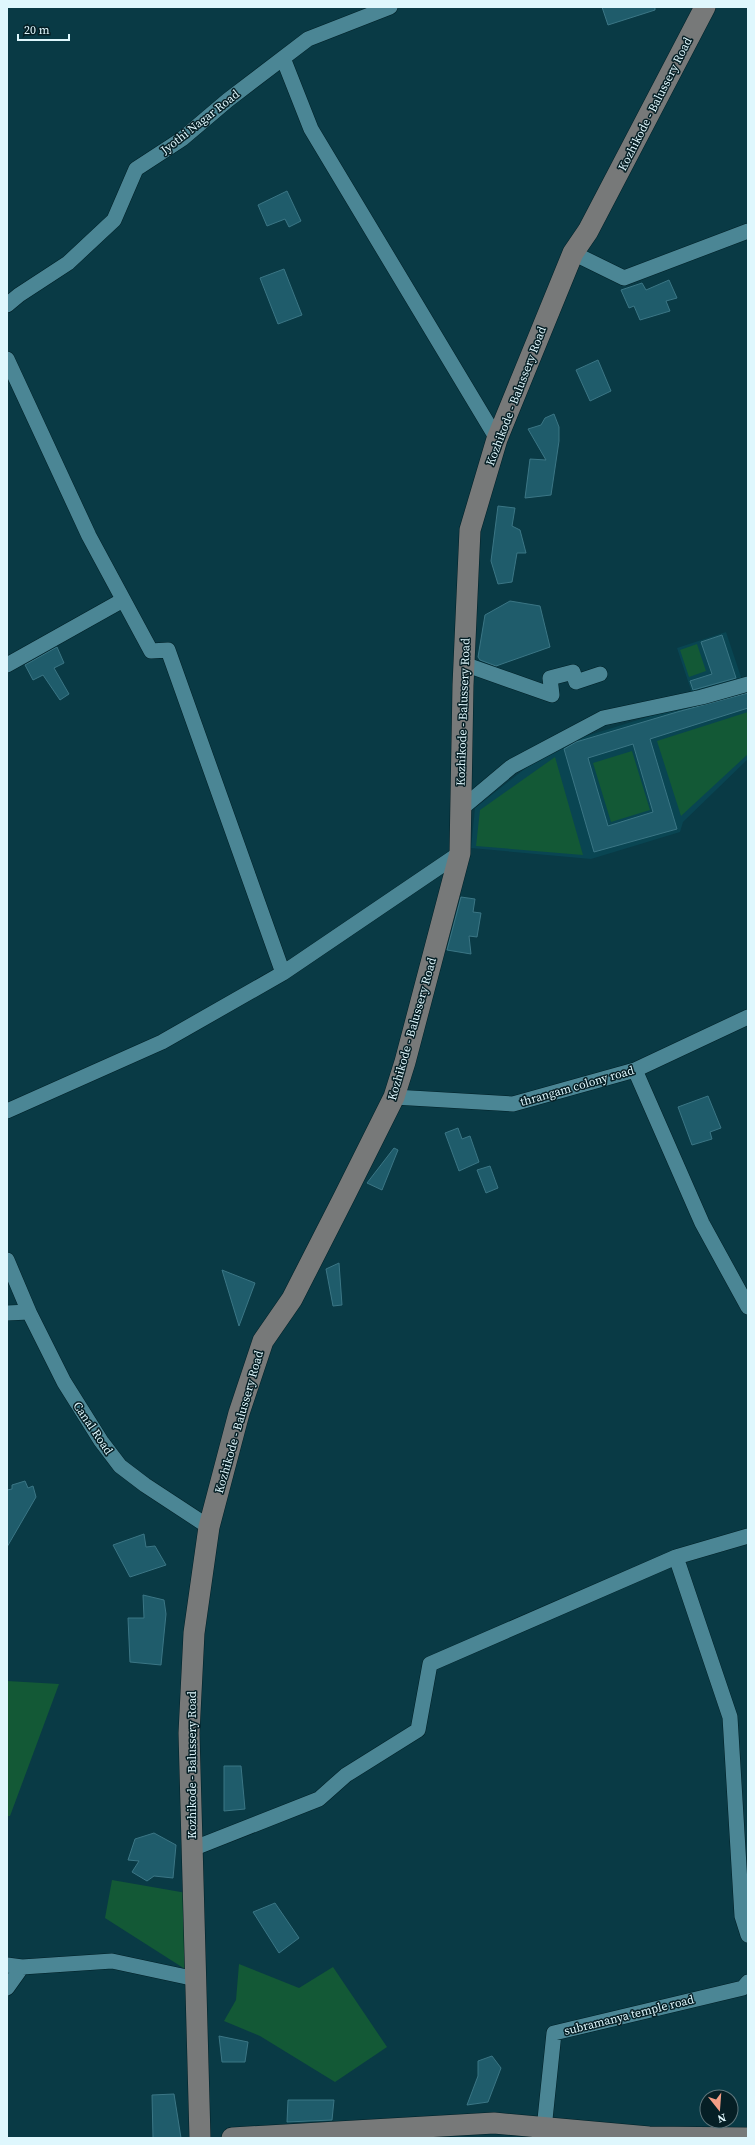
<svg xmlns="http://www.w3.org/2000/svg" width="755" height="2145" viewBox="0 0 755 2145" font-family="'Source Serif 4',serif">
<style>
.built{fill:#094552}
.green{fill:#135936}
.building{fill:#1f5c6b;stroke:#3b7685;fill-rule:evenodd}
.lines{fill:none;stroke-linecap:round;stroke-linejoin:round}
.street-casing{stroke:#002027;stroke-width:16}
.secondary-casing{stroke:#002027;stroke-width:22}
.street{stroke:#4b8695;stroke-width:15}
.secondary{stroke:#777979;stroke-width:21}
.labels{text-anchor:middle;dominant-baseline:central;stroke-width:3;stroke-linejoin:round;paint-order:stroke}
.street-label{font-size:12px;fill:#dff7fd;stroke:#061f25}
</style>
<rect width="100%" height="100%" fill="#093a45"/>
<path class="built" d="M726,632L742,680L693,696L677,648Z
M748,686V759L683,822L680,832L591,859L471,848L475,808L554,746Z"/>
<path class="green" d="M697,644L706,671L689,677L680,650Z
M748,712V754L681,816L657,741Z
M632,751L650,810L611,822L593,763Z
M555,757L583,855L476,846L480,810Z
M7,1681L59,1684L10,1816H7Z
M112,1880L198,1895L185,1969L105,1918Z
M239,1964L299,1988L333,1967L387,2047L335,2082L260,2036L224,2021L236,2000Z"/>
<path class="building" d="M602,7H655V10L608,25Z
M287,191L301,221L289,227L285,219L267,226L258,205Z
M284,269L302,315L278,324L260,278Z
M669,280L677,298L666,301L670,311L640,320L634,306L629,308L621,290L642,283L646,290Z
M598,360L611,391L590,401L576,370Z
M554,414L559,427V441L551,495L525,498L530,459L546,460L528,429L541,425L545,418Z
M498,506L515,508L512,526L520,530L526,553H517L512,582L498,584L491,561Z
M510,601L540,606L550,647L496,666L480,660L478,657L485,615Z
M722,635L736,678L693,690L690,681L712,674L701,642Z
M57,647L64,663L54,668L69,694L60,700L43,675L33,680L25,665Z
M748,693V708L650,739L677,829L594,852L564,749L576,742L677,712ZM633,744L653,812L608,826L588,758Z
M461,897L475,899L473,912L481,913L477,937L469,936L471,954L447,950Z
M708,1096L721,1128L710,1132L712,1139L692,1145L678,1107Z
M458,1128L462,1139L470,1136L479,1162L459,1171L445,1133Z
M394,1148L398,1150L382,1190L367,1183Z
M490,1166L498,1188L486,1193L477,1170Z
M339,1263L342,1305L333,1306L326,1269Z
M222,1270L255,1283L239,1326Z
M25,1481L28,1488L33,1486L36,1497L7,1547V1490L12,1489V1485Z
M144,1534L146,1547L155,1546L166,1565L130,1577L113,1545Z
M143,1595L164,1600L166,1614L161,1665L130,1662L128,1618H144Z
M224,1766H241L245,1809L224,1811Z
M154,1833L176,1845L173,1878L154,1876L147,1881L132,1872L139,1861L128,1860L135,1839Z
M275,1903L299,1938L279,1953L253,1912Z
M219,2036L248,2042L245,2062H222Z
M492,2056L501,2068L488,2102L467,2105L478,2076V2061Z
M174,2094L181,2138H153L152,2095Z
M288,2100H334L332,2120L287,2122Z"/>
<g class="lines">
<defs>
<path id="street" d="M283,58L311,129L497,439
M573,253L624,278L748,231
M7,305L19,295L68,263L114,220L136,169L182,139L228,100L308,39L390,7
M7,359L89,536L151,651L168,650L283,973L460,853
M464,664L552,695L550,678L573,672L576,682L600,674
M7,665L123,600
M461,809L511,767L603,718L702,697L748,684
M635,1070L702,1223L748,1307
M394,1097L513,1104L635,1070L748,1017
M7,1111L162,1042L283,973
M7,1260L29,1312
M7,1313L29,1312L64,1382L101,1441L120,1466L145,1485L209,1527
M676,1557L730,1717L742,1916L748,1935
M192,1849L319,1799L346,1775L418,1730L430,1664L676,1557L748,1536
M7,1965L22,1967L112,1961L196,1979
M7,1988L22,1967
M544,2129L554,2033L743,1988L748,1982"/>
<path id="secondary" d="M200,2138L189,1733L194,1633L209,1527L239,1413L263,1341L292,1299L344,1197L394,1097L405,1062L460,853L463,685L470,530L497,439L573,253L588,231L705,7
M232,2138L494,2123L649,2137L748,2138"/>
</defs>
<use href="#street" class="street-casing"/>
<use href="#secondary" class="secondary-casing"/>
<use href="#street" class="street"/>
<use href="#secondary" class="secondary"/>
</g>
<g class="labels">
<g class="street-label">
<text transform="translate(655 104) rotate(-63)">Kozhikode - Balussery Road</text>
<text transform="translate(200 122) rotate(-38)">Jyothi Nagar Road</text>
<text transform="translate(516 396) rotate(-69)">Kozhikode - Balussery Road</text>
<text transform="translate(463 712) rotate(-88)">Kozhikode - Balussery Road</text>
<text transform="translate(412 1029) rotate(-74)">Kozhikode - Balussery Road</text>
<text transform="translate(577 1086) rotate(-16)">thrangam colony road</text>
<text transform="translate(239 1422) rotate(-74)">Kozhikode - Balussery Road</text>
<text transform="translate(93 1428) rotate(56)">Canal Road</text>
<text transform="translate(192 1765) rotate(-90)">Kozhikode - Balussery Road</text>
<text transform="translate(629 2015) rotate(-14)">subramanya temple road</text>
</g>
</g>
<rect width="755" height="2145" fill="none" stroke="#dff7fd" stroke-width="16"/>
<g transform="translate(719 2109) rotate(163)"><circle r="19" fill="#061f25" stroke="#5d757b"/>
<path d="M0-3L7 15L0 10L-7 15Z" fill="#f49e86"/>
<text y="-6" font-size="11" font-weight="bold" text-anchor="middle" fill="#dff7fd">N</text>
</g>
<path d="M18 34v6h51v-6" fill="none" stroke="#dff7fd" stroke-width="2"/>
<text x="24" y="34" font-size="12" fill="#dff7fd" stroke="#061f25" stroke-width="3" paint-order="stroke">20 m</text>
</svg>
